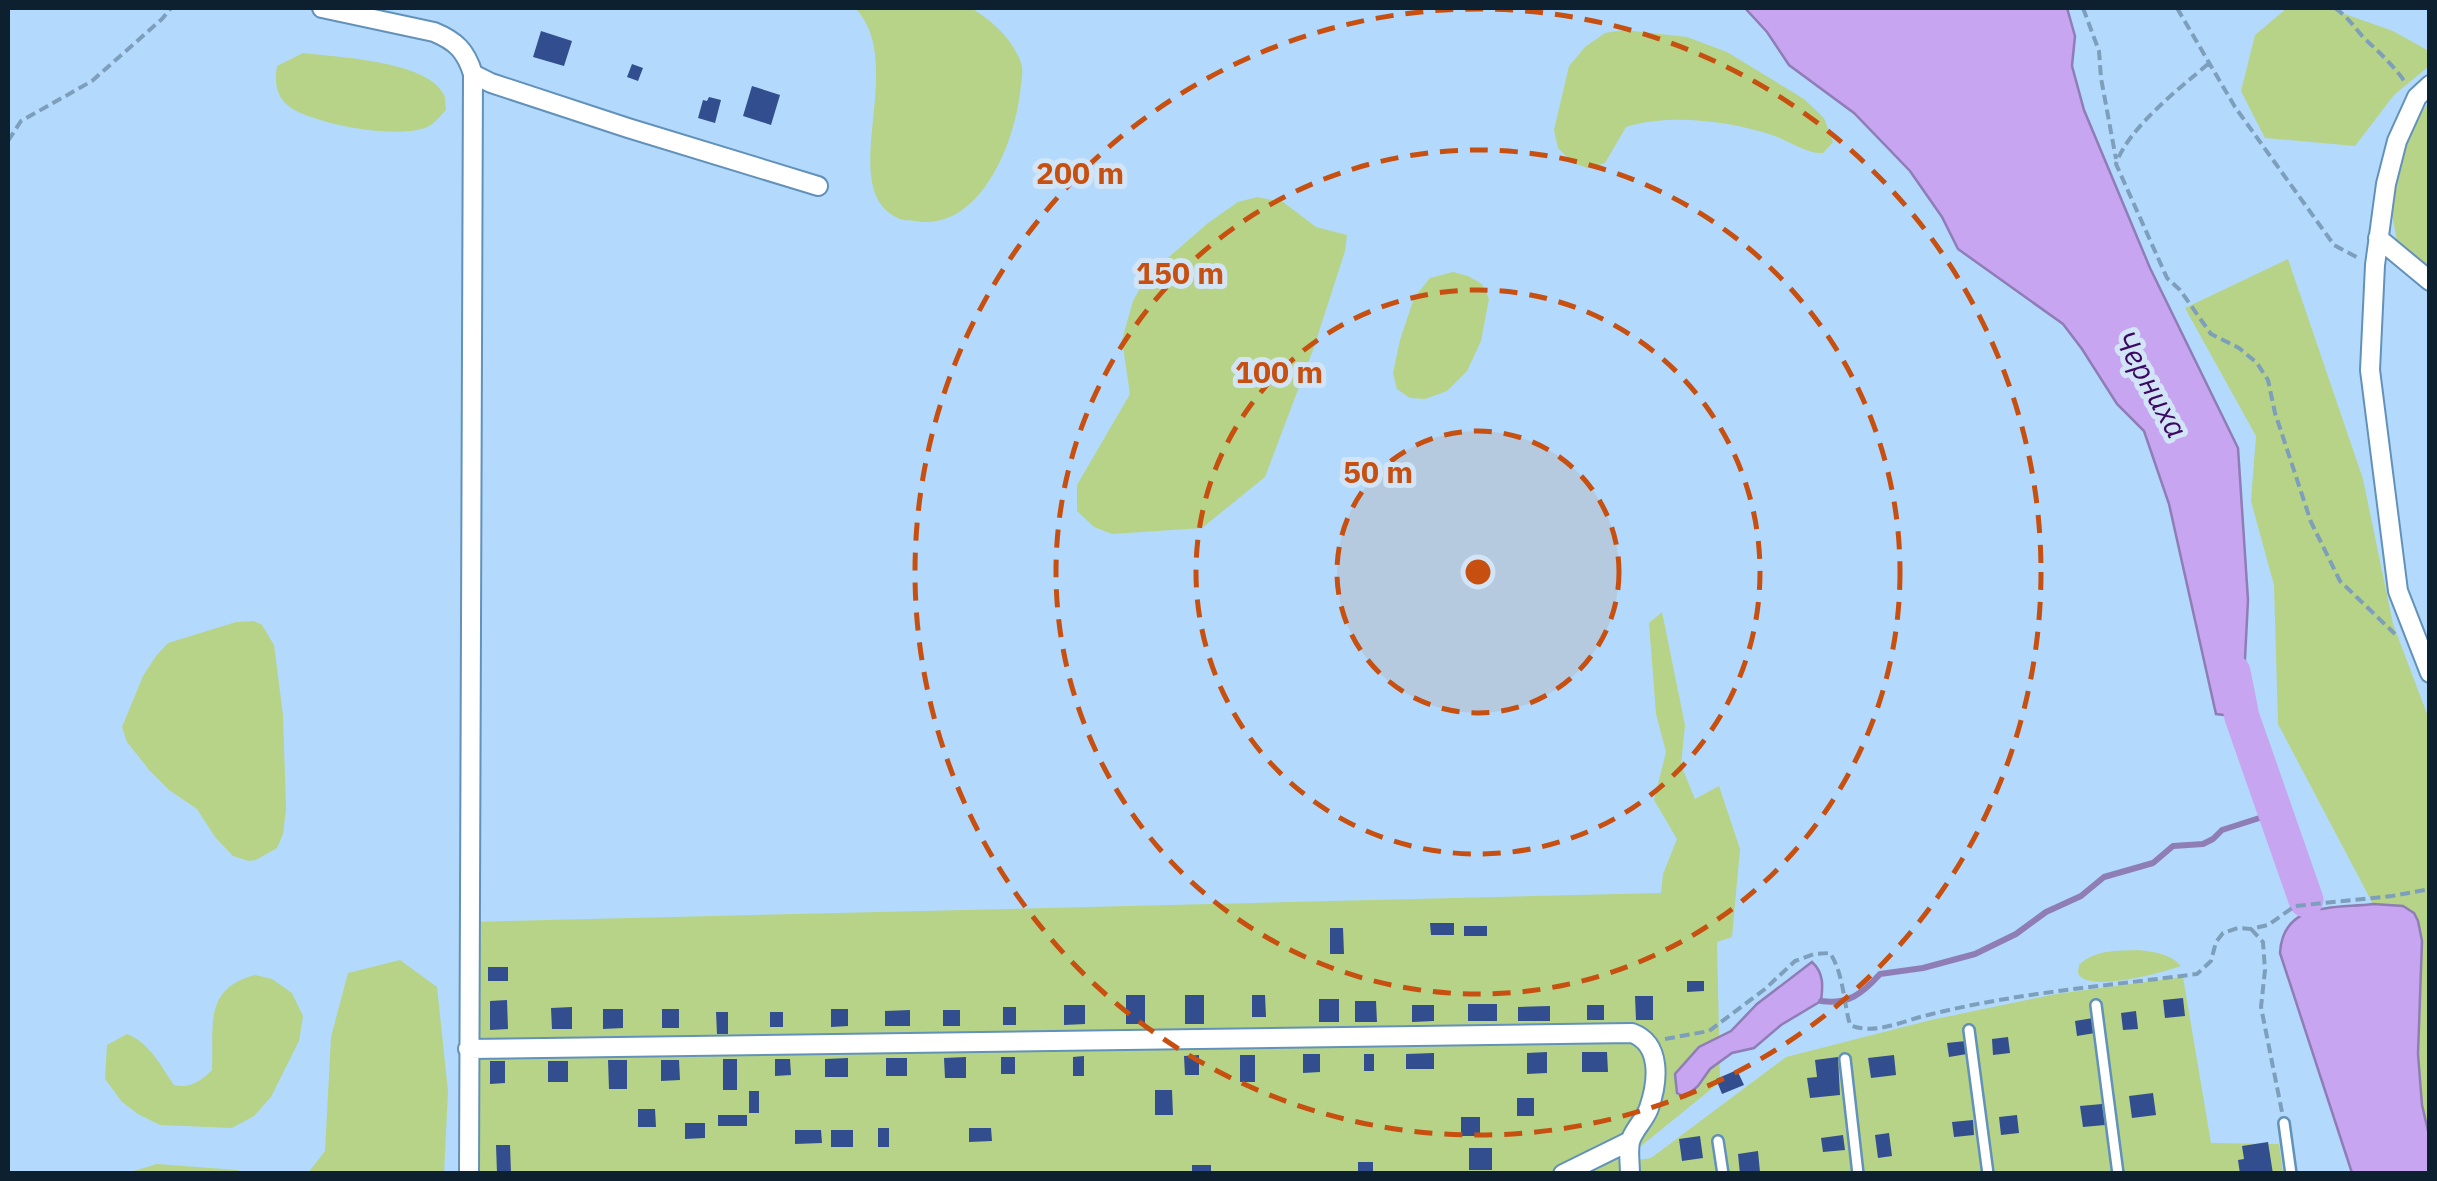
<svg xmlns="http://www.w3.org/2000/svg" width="2437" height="1181" viewBox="0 0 2437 1181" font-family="'IBM Plex Sans',sans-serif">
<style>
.green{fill:#b7d387}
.water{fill:#c7a5f0;stroke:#8f7db6;stroke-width:2.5}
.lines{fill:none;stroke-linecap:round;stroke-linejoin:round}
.stream{stroke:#8f7db6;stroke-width:6}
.river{stroke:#c7a5f0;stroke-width:35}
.building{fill:#324e8e}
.service-casing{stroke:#6291b9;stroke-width:14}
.minor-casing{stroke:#6291b9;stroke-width:22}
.path{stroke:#7e9fbb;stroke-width:4;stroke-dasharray:10 5;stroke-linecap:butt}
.service{stroke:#fff;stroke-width:9}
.minor{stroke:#fff;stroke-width:18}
.ring{fill:none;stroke:#c75011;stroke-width:5;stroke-dasharray:18 12}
.labels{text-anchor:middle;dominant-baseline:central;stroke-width:10;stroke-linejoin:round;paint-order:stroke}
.water-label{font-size:30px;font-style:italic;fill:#3d0862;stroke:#d1e5f6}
.centre{fill:#c75011;stroke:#d1e5f6;stroke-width:5}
.ring-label{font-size:30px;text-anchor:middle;font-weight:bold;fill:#c75011;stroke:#d1e5f6;stroke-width:10;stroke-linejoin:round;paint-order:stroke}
</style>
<rect width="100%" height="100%" fill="#b3dafc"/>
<path class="green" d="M855,8H971C991,20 1013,39 1021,63C1024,72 1021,83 1020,93C1014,144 980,232 915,221C910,220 905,221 900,219C832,191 910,64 855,8Z
M2287,8H2328L2393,31L2429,51V66L2394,95L2355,146L2265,138L2241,91L2255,35Z
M1624,30L1687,37L1727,52L1804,99L1824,118L1833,142L1823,153C1806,154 1788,140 1772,135C1731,121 1667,113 1626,127L1605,163L1588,168L1573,163L1558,148L1554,130L1569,66L1585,47L1605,33Z
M303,53C336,57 429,61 444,95C446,99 445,105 446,110C441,115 435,123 429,126C404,141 305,124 285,103C275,92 275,79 277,66Z
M2429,102V266L2397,241L2388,193L2400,144Z
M1257,197L1283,202L1316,227L1347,235L1345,251L1313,350L1265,477L1202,528L1112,534L1094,527L1077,511V485L1130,394L1122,340L1133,301L1147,276L1208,223L1238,202Z
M2288,259L2363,479L2393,624L2429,719V1135L2422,1105L2418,1054L2422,941L2403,906L2373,904L2278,724L2274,585L2251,501L2256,436L2185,308Z
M1453,272L1468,276L1482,284L1489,299L1481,341L1467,371L1447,391L1425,399L1410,398L1397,389L1393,373L1400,340L1414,298L1430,278Z
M1662,612L1685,725L1681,765L1695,799L1719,786L1740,849L1732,937L1717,942L1720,1082L1620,1163L1651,1158L1786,1057L1931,1020L2056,994L2183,977L2211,1143L2279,1144L2283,1173L458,1174L469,922L1661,893L1663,874L1677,839L1654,800L1666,752L1656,714L1649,623Z
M254,621L262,625L274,645L283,715L286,809L283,834L277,848L256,860L249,861L233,856L215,837L197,809L169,790L150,771L127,742L122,727L143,676L156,656L168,643L236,622Z
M2139,950C2155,952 2171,954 2181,966C2165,972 2086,994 2078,973C2078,970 2079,967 2079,965C2096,949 2117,951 2139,950Z
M400,960L437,987L448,1091L444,1173H308L325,1151L331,1037L348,973Z
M255,975L272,979L292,993L303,1016L299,1041L271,1097L254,1116L232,1128L160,1125L138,1114L122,1102L105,1079L107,1045L127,1034C149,1042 161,1066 174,1085C190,1089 201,1081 212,1070C214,1025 203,989 255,975Z
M157,1164L237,1170L246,1173H127Z"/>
<path class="water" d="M1745,8H2067L2075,36L2072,66L2084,110L2150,268L2238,448L2248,600L2242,717L2216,714L2169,504L2144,431L2117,404L2082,349L2063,324L1958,249L1942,217L1910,171L1854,113L1789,65L1767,32Z
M2373,904L2403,906L2414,913L2418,921L2422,941L2418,1054L2422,1105L2429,1135V1173H2352L2280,953C2283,901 2334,909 2373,904Z
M1812,962C1824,973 1823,986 1821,1001L1781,1025L1754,1048L1732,1053L1710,1069L1698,1086L1685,1097L1677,1093L1675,1074L1699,1047L1731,1031L1757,1004Z"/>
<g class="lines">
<path class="stream" d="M1821,1001C1848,1005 1862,994 1880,974L1923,968L1975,954L2016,934L2046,912L2081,896L2104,877L2153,863L2173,846L2203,844L2213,839L2222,830L2275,813"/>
<path class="river" d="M2233,672L2242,717L2306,900"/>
</g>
<path class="building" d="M541,31L572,41L564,66L533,57Z
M632,64L643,68L638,81L627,77Z
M752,86L780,95L771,125L743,116Z
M709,97L721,100L715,123L698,118L703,100L707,101Z
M1430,923H1454V935H1431Z
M1464,926H1487V936H1464Z
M1330,928H1343L1344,954H1330Z
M488,967H508V981H488Z
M1687,981H1704V991L1687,992Z
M1126,995H1145V1024H1126Z
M1185,995H1204V1024H1185Z
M1252,995H1265L1266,1017H1252Z
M1635,996H1653V1020H1636Z
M2183,998L2185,1016L2165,1018L2163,1000Z
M1319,999H1339V1022H1319Z
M507,1000L508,1029L490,1030V1001Z
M1355,1001H1376L1377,1022H1355Z
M1468,1004H1497V1021H1468Z
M1064,1005H1085V1024L1064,1025Z
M1412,1005H1434V1021L1412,1022Z
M1587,1005H1604V1020H1587Z
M1550,1006V1021H1518V1007Z
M572,1007V1029H552L551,1008Z
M1003,1007H1016V1025H1003Z
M603,1009H623V1028L603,1029Z
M662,1009H679V1028H662Z
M831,1009H848V1026L831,1027Z
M910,1010V1026H885V1011Z
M943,1010H960V1026H943Z
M2136,1011L2138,1029L2123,1030L2121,1013Z
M716,1012H728V1034H717Z
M770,1012H783V1027H770Z
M2093,1018L2095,1033L2077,1036L2075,1021Z
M2008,1037L2010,1053L1993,1055L1992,1039Z
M1966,1041L1967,1054L1949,1057L1947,1043Z
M1547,1052V1073L1527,1074V1053Z
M1582,1052H1607L1608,1072H1582Z
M1434,1053V1069H1406V1054Z
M1303,1054H1320V1072L1303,1073Z
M1364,1054H1374V1071H1364Z
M1199,1055V1075H1185L1184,1056Z
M1240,1055H1255V1082H1240Z
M1894,1055L1896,1075L1871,1078L1868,1058Z
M1084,1056V1076H1073V1057Z
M966,1057V1078H945L944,1058Z
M1001,1057H1015V1074H1001Z
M1838,1057L1840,1095L1810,1098L1807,1078L1817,1077L1815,1060Z
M848,1058V1077H825V1059Z
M886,1058H907V1076H886Z
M723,1059H737V1090H723Z
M775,1059H790L791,1075L775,1076Z
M608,1060H627V1089H609Z
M661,1060H679L680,1080L661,1081Z
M490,1061H505V1083L490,1084Z
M548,1061H568V1082H548Z
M1737,1070L1744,1085L1722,1094L1716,1079Z
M1155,1090H1172L1173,1115H1155Z
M749,1091H759V1113H749Z
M2153,1093L2156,1115L2132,1118L2129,1096Z
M1517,1098H1534V1116H1517Z
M2102,1104L2105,1125L2083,1127L2080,1106Z
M638,1109H655L656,1127H638Z
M718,1115H747V1126H718Z
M2017,1115L2019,1133L2001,1135L1999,1117Z
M1461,1117H1480V1136H1461Z
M1973,1120L1974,1135L1954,1137L1952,1122Z
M685,1123H705V1138L685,1139Z
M878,1128H889V1147H878Z
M969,1128H991L992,1141L969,1142Z
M795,1130H821L822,1143L795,1144Z
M831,1130H853V1147H831Z
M1889,1133L1892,1156L1878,1158L1875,1135Z
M1843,1135L1845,1150L1823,1152L1821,1138Z
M1700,1136L1703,1158L1682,1161L1679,1139Z
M2268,1142L2273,1174H2240L2238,1160L2244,1159L2242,1146Z
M496,1145H510L511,1173H497Z
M1469,1148H1492V1170H1469Z
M1758,1151L1760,1172L1740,1174L1738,1154Z
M1358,1162H1373V1174H1358Z
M1192,1165H1211V1174H1192Z"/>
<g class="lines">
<defs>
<path id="service" d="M2096,1005L2118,1174
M1969,1030L1988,1174
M1845,1059L1858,1174
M2284,1123L2291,1174
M1718,1141L1723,1174"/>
<path id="minor" d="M322,8L434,32C456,41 466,51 473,74L469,1174
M473,74L491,83L628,128L818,186
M2430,85L2417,97L2397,141L2386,184L2375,265L2370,370L2398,591L2430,673
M2378,238L2430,281
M468,1049L1632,1033C1662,1044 1658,1082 1649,1108C1645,1120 1633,1130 1630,1142C1628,1151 1630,1164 1630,1174
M1563,1174L1630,1141"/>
</defs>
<use href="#service" class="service-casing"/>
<use href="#minor" class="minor-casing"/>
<path class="path" d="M2083,8L2099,51L2101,78L2116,159
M2177,8L2235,107L2334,245L2360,259
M2335,8C2347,16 2354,27 2364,38C2379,52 2393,65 2405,82
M2208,64C2180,88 2128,128 2116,164L2167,278L2180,290L2211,334L2239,348L2257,363L2268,380L2275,413L2311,522L2340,581L2395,634
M8,141L21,121L92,81L162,19L171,8
M2251,929L2263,942L2265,970L2261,1007L2282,1112
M1665,1039L1709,1031L1765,989L1795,961L1814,954L1830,953C1844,975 1843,1000 1850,1025C1874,1035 1900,1022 1924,1016C2013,993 2106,986 2197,974L2211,961L2216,942L2223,933L2238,928L2251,929L2268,925L2295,906L2392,896L2430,889"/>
<use href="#service" class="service"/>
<use href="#minor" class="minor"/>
</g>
<circle cx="1478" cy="572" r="141" fill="#c75011" fill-opacity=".12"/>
<g class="ring">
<circle cx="1478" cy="572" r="141"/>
<circle cx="1478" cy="572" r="282"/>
<circle cx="1478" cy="572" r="422"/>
<circle cx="1478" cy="572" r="563"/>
</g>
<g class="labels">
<g class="water-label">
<text transform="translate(2152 384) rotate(61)">Черниха</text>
</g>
</g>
<circle cx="1478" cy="572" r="15" class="centre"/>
<g class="ring-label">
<text x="1080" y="184">200 m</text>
<text x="1180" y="284">150 m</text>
<text x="1279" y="383">100 m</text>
<text x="1378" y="483">50 m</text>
</g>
<rect width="2437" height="1181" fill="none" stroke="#0c202f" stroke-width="20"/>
</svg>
